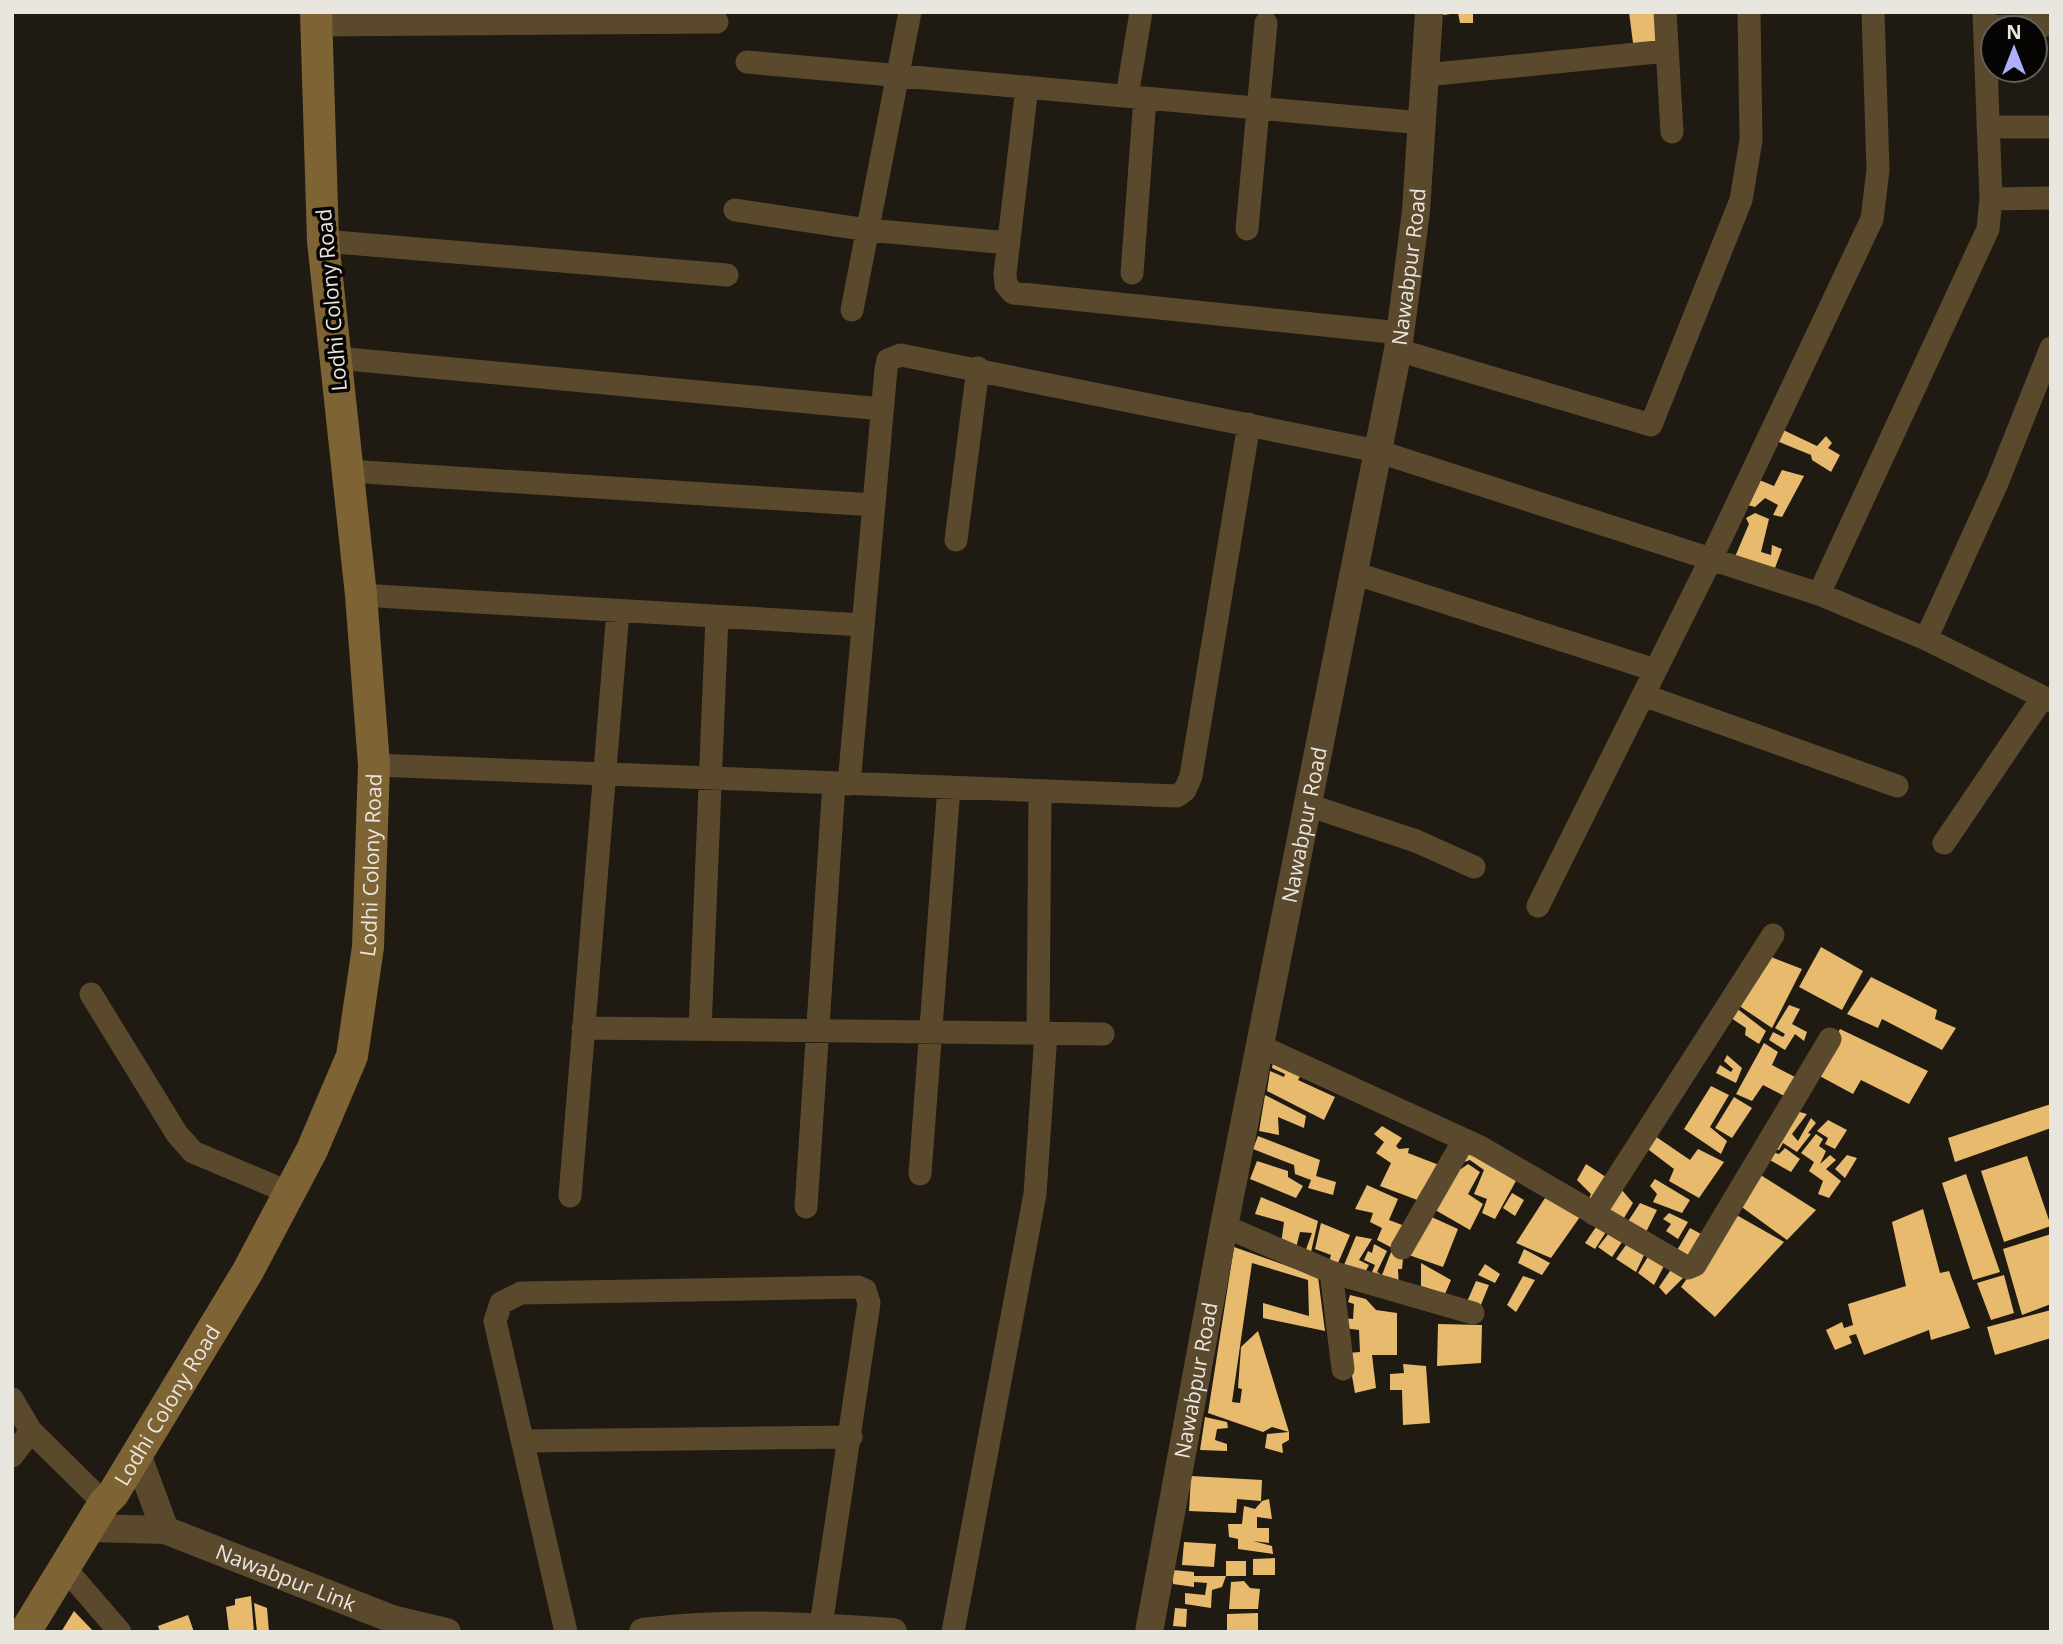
<svg xmlns="http://www.w3.org/2000/svg" width="2063" height="1644" viewBox="0 0 2063 1644" font-family="'Open Sans',sans-serif">
<style>
.building{fill:#e7ba6e}
.lines{fill:none;stroke-linecap:round;stroke-linejoin:round}
.minor{stroke:#5a492d;stroke-width:23}
.tertiary{stroke:#5a492d;stroke-width:28}
.secondary{stroke:#7e6334;stroke-width:32}
.labels{text-anchor:middle;dominant-baseline:central;stroke-width:7;stroke-linejoin:round;paint-order:stroke}
.street-label{font-size:21px;fill:#e9e6e0;stroke:#070503}
</style>
<rect width="100%" height="100%" fill="#1f1a12"/>
<path class="building" d="M1444,12L1473,13V23H1460L1458,13L1443,15Z
M1629,12H1660L1661,43H1633Z
M1779,428L1817,446L1826,436L1832,443L1828,448L1840,455L1831,472L1812,460L1811,455L1772,439Z
M1782,470L1804,476L1782,517L1773,515L1778,505L1765,498L1755,507L1744,504L1757,479L1774,486Z
M1755,513L1769,519L1761,552L1771,555L1772,545L1782,549L1775,568L1734,559L1749,524L1746,518Z
M1821,947L1863,971L1842,1010L1799,987Z
M1766,955L1802,969L1772,1028L1735,1003Z
M1871,977L1937,1010L1935,1019L1956,1028L1942,1050L1882,1019L1878,1028L1847,1014Z
M1789,1005L1800,1009L1792,1024L1807,1032L1804,1041L1795,1034L1785,1050L1769,1040L1773,1032L1783,1037L1785,1034L1775,1028Z
M1735,1007L1766,1031L1759,1044L1745,1035L1746,1028L1728,1016Z
M1840,1029L1928,1071L1909,1104L1861,1080L1853,1094L1814,1073Z
M1764,1043L1778,1052L1772,1065L1795,1077L1788,1098L1763,1085L1752,1101L1736,1094Z
M1727,1055L1742,1068L1736,1083L1716,1073L1720,1065L1731,1072L1733,1069L1724,1061Z
M1274,1057L1301,1075L1298,1080L1335,1097L1324,1120L1267,1091L1270,1071L1284,1077L1285,1074L1272,1068Z
M1711,1086L1729,1095L1710,1127L1727,1141L1721,1154L1684,1129Z
M1265,1095L1306,1116L1304,1128L1278,1117L1279,1135L1259,1131Z
M1734,1097L1752,1108L1732,1138L1715,1128Z
M2051,1104V1128L1955,1162L1948,1138Z
M1796,1111L1807,1114L1792,1134L1798,1141L1811,1118L1816,1123L1808,1133L1811,1134L1797,1152L1783,1143L1779,1150L1773,1149Z
M1828,1120L1847,1130L1835,1149L1825,1144L1828,1138L1817,1131Z
M1382,1126L1402,1138L1396,1146L1399,1149L1409,1148L1408,1153L1439,1165L1420,1201L1380,1186L1391,1163L1376,1153L1384,1142L1374,1134Z
M1652,1134L1690,1160L1698,1149L1724,1162L1699,1198L1669,1181L1674,1169L1645,1147Z
M1816,1134L1823,1139L1819,1146L1826,1151L1820,1164L1830,1155L1836,1160L1826,1169L1841,1181L1829,1198L1818,1194L1823,1181L1809,1171L1814,1162L1801,1153Z
M1258,1136L1320,1160L1316,1176L1336,1182L1333,1195L1308,1188L1311,1180L1295,1174L1294,1165L1253,1149Z
M1466,1147L1517,1179L1495,1219L1482,1213L1487,1199L1474,1194L1484,1170L1470,1160L1464,1162Z
M1785,1148L1800,1159L1791,1172L1768,1159L1772,1152L1779,1154Z
M1847,1155L1857,1158L1845,1178L1835,1169Z
M2027,1156L2051,1226L2004,1242L1981,1171Z
M1257,1161L1288,1171V1177L1303,1186L1296,1198L1250,1179Z
M1468,1164L1480,1172L1468,1194L1483,1204L1470,1230L1430,1207L1454,1166L1461,1169Z
M1586,1164L1609,1179L1587,1203L1591,1194L1577,1180Z
M1759,1174L1816,1210L1787,1240L1739,1205Z
M1966,1174L2000,1272L1973,1280L1942,1183Z
M1655,1179L1690,1200L1682,1213L1653,1202L1657,1194L1650,1186Z
M1367,1185L1398,1199L1389,1220L1405,1226L1398,1251L1377,1240L1382,1228L1370,1222L1373,1213L1355,1209Z
M1621,1189L1633,1203L1621,1223L1603,1213Z
M1512,1193L1524,1200L1515,1216L1503,1208Z
M1261,1197L1318,1221L1311,1252H1305L1312,1233L1300,1232L1296,1248L1281,1244L1284,1222L1255,1214Z
M1545,1198L1582,1214L1551,1258L1516,1243Z
M1640,1203L1657,1210L1644,1236L1625,1226Z
M1923,1209L1940,1273L1949,1271L1970,1328L1931,1340L1929,1330L1864,1355L1856,1334L1849,1336L1852,1343L1835,1350L1826,1330L1842,1322L1844,1328L1853,1325L1848,1304L1906,1286L1892,1222Z
M1669,1213L1688,1222L1678,1239L1666,1231L1671,1224L1663,1219Z
M1733,1213L1784,1242L1715,1317L1681,1287Z
M1425,1214L1458,1229L1443,1267L1403,1253Z
M1321,1223L1350,1235L1336,1268L1328,1266L1331,1255L1315,1249Z
M1596,1227L1606,1232L1595,1249L1585,1243Z
M1690,1228L1703,1235L1687,1261L1676,1252Z
M1609,1233L1622,1242L1612,1257L1598,1247Z
M2051,1234V1304L2022,1315L2003,1249Z
M1356,1236L1372,1239L1359,1260L1369,1265L1364,1274L1344,1265Z
M1374,1244L1387,1251L1377,1272L1382,1275L1391,1252L1403,1258L1402,1269H1398L1399,1288L1370,1277L1375,1265L1364,1260L1368,1251L1372,1253Z
M1626,1245L1645,1253L1636,1272L1616,1259Z
M1234,1247L1318,1277L1325,1331L1263,1318V1303L1309,1316L1308,1280L1252,1263L1232,1402L1240,1403L1242,1389L1238,1388L1241,1347L1258,1331L1289,1432L1272,1427L1263,1432L1208,1413Z
M1524,1249L1550,1263L1542,1275L1518,1263Z
M1649,1255L1665,1264L1654,1285L1638,1273Z
M1421,1263L1451,1280L1445,1294L1421,1286Z
M1485,1264L1500,1274L1495,1283L1478,1275Z
M1672,1268L1688,1273L1666,1295L1659,1287Z
M2004,1275L2014,1313L1991,1320L1977,1283Z
M1523,1276L1535,1280L1516,1312L1507,1305Z
M1476,1281L1489,1285L1478,1312L1466,1304Z
M1350,1295L1366,1299L1376,1310L1397,1313V1355H1372L1376,1388L1355,1393L1348,1353L1360,1352L1359,1330L1344,1328L1343,1318L1353,1319L1354,1304L1348,1302Z
M2051,1310V1338L1995,1355L1987,1327Z
M1438,1324L1482,1325L1481,1363L1437,1366Z
M1403,1364L1426,1366L1430,1423L1403,1425L1402,1390H1390V1374L1404,1373Z
M1205,1417L1227,1422L1228,1428L1217,1429L1215,1440L1227,1444V1451L1200,1450Z
M1289,1432V1440L1282,1444L1283,1453L1265,1448L1267,1434Z
M1191,1476L1262,1480L1261,1501L1237,1499L1236,1513L1189,1511Z
M1269,1499L1272,1519L1257,1517V1528H1269V1543L1253,1541L1272,1546L1273,1554L1238,1549V1539L1229,1537L1228,1524H1242L1244,1506L1255,1509L1262,1501Z
M1184,1542L1216,1544L1214,1567L1182,1565Z
M1275,1558V1575H1253V1559Z
M1226,1561H1246V1576H1226Z
M1173,1570L1194,1572V1576H1226L1222,1587L1212,1590L1211,1608L1185,1604V1593L1205,1595L1207,1583L1194,1582V1587L1173,1584Z
M1244,1581L1250,1588L1260,1589L1258,1609H1229L1231,1582Z
M251,1596L254,1632H229L226,1607L235,1605V1599Z
M254,1603L267,1608L269,1632H257Z
M1175,1608L1187,1609L1186,1627L1173,1626Z
M74,1611L94,1632H61Z
M1258,1613V1632H1227V1614Z
M188,1615L194,1632H160L158,1626Z"/>
<g class="lines">
<path class="minor" d="M1665,12L1672,132
M316,25L717,22
M1985,27L2051,25
M747,62L1422,123
M1425,75L1667,51
M1027,87L1005,274L1006,285L1013,293L1400,333
M1127,96L1141,12
M1988,127H2051
M1991,199L2051,198
M735,210L868,230L1009,243
M1247,229L1266,23
M323,241L727,275
M1132,273L1145,98
M852,310L910,12
M1398,350L1651,425L1741,200L1751,140L1749,12
M336,358L882,409
M348,471L874,505
M956,540L978,368
M1354,573L1655,670
M1819,594L1988,229L1991,199L1984,12
M361,595L863,625
M1926,639L1997,483L2051,348
M1643,695L1897,786
M374,765L1177,796L1185,790L1191,776L1249,424
M849,784L886,369L888,360L901,355L1377,451L1819,594L1926,639L2051,701
M1308,805L1416,841L1474,867
M1944,843L2043,697
M1538,906L1711,559L1872,219L1878,170L1873,12
M91,994L177,1134L193,1152L290,1193
M583,1028L1103,1034
M700,1029L717,617
M1038,1033L1040,791
M1260,1046L1480,1147L1688,1268L1695,1265L1830,1039
M920,1174L949,787
M570,1196L618,611
M806,1207L834,783
M1594,1214L1773,935
M1224,1226L1331,1272L1473,1313
M1402,1248L1464,1140
M1331,1272L1343,1369
M12,1399L31,1431L104,1503
M524,1441L851,1437
M12,1456L31,1431
M64,1567L120,1632
M566,1632L495,1321L501,1303L521,1293L858,1287L865,1290L869,1303L820,1632
M953,1632L1035,1194L1046,1033"/>
<g class="tertiary">
<path d="M137,1454L165,1530"/>
<path id="s1" d="M90,1528L165,1530L392,1619L447,1632"/>
<path d="M643,1632C725,1621 810,1626 893,1632"/>
<path id="s2" d="M1149,1632L1224,1226L1398,350L1416,211L1429,12"/>
</g>
<path class="secondary" id="s3" d="M25,1632L104,1503L113,1494L248,1271L312,1150L352,1056L368,947L374,765L361,595L323,241L316,12"/>
</g>
<g class="labels">
<g class="street-label">
<text stroke="none"><textPath href="#s2" startOffset="1390">Nawabpur Road</textPath></text>
<text transform="translate(331 300) rotate(-95)">Lodhi Colony Road</text>
<text stroke="none"><textPath href="#s2" startOffset="822">Nawabpur Road</textPath></text>
<text stroke="none"><textPath href="#s3" startOffset="856">Lodhi Colony Road</textPath></text>
<text stroke="none"><textPath href="#s2" startOffset="256">Nawabpur Road</textPath></text>
<text stroke="none"><textPath href="#s3" startOffset="268">Lodhi Colony Road</textPath></text>
<text stroke="none"><textPath href="#s1" startOffset="205">Nawabpur Link</textPath></text>
</g>
</g>
<rect width="2063" height="1644" fill="none" stroke="#e9e6e0" stroke-width="28"/>
<g transform="translate(2014 49)"><circle r="33" fill="#070503" stroke="#615f5b" stroke-width="2"/>
<path d="M0-5L12 26L0 18L-12 26Z" fill="#acaffb"/>
<text y="-10" font-size="19" font-weight="bold" text-anchor="middle" fill="#e9e6e0">N</text>
</g>
</svg>
